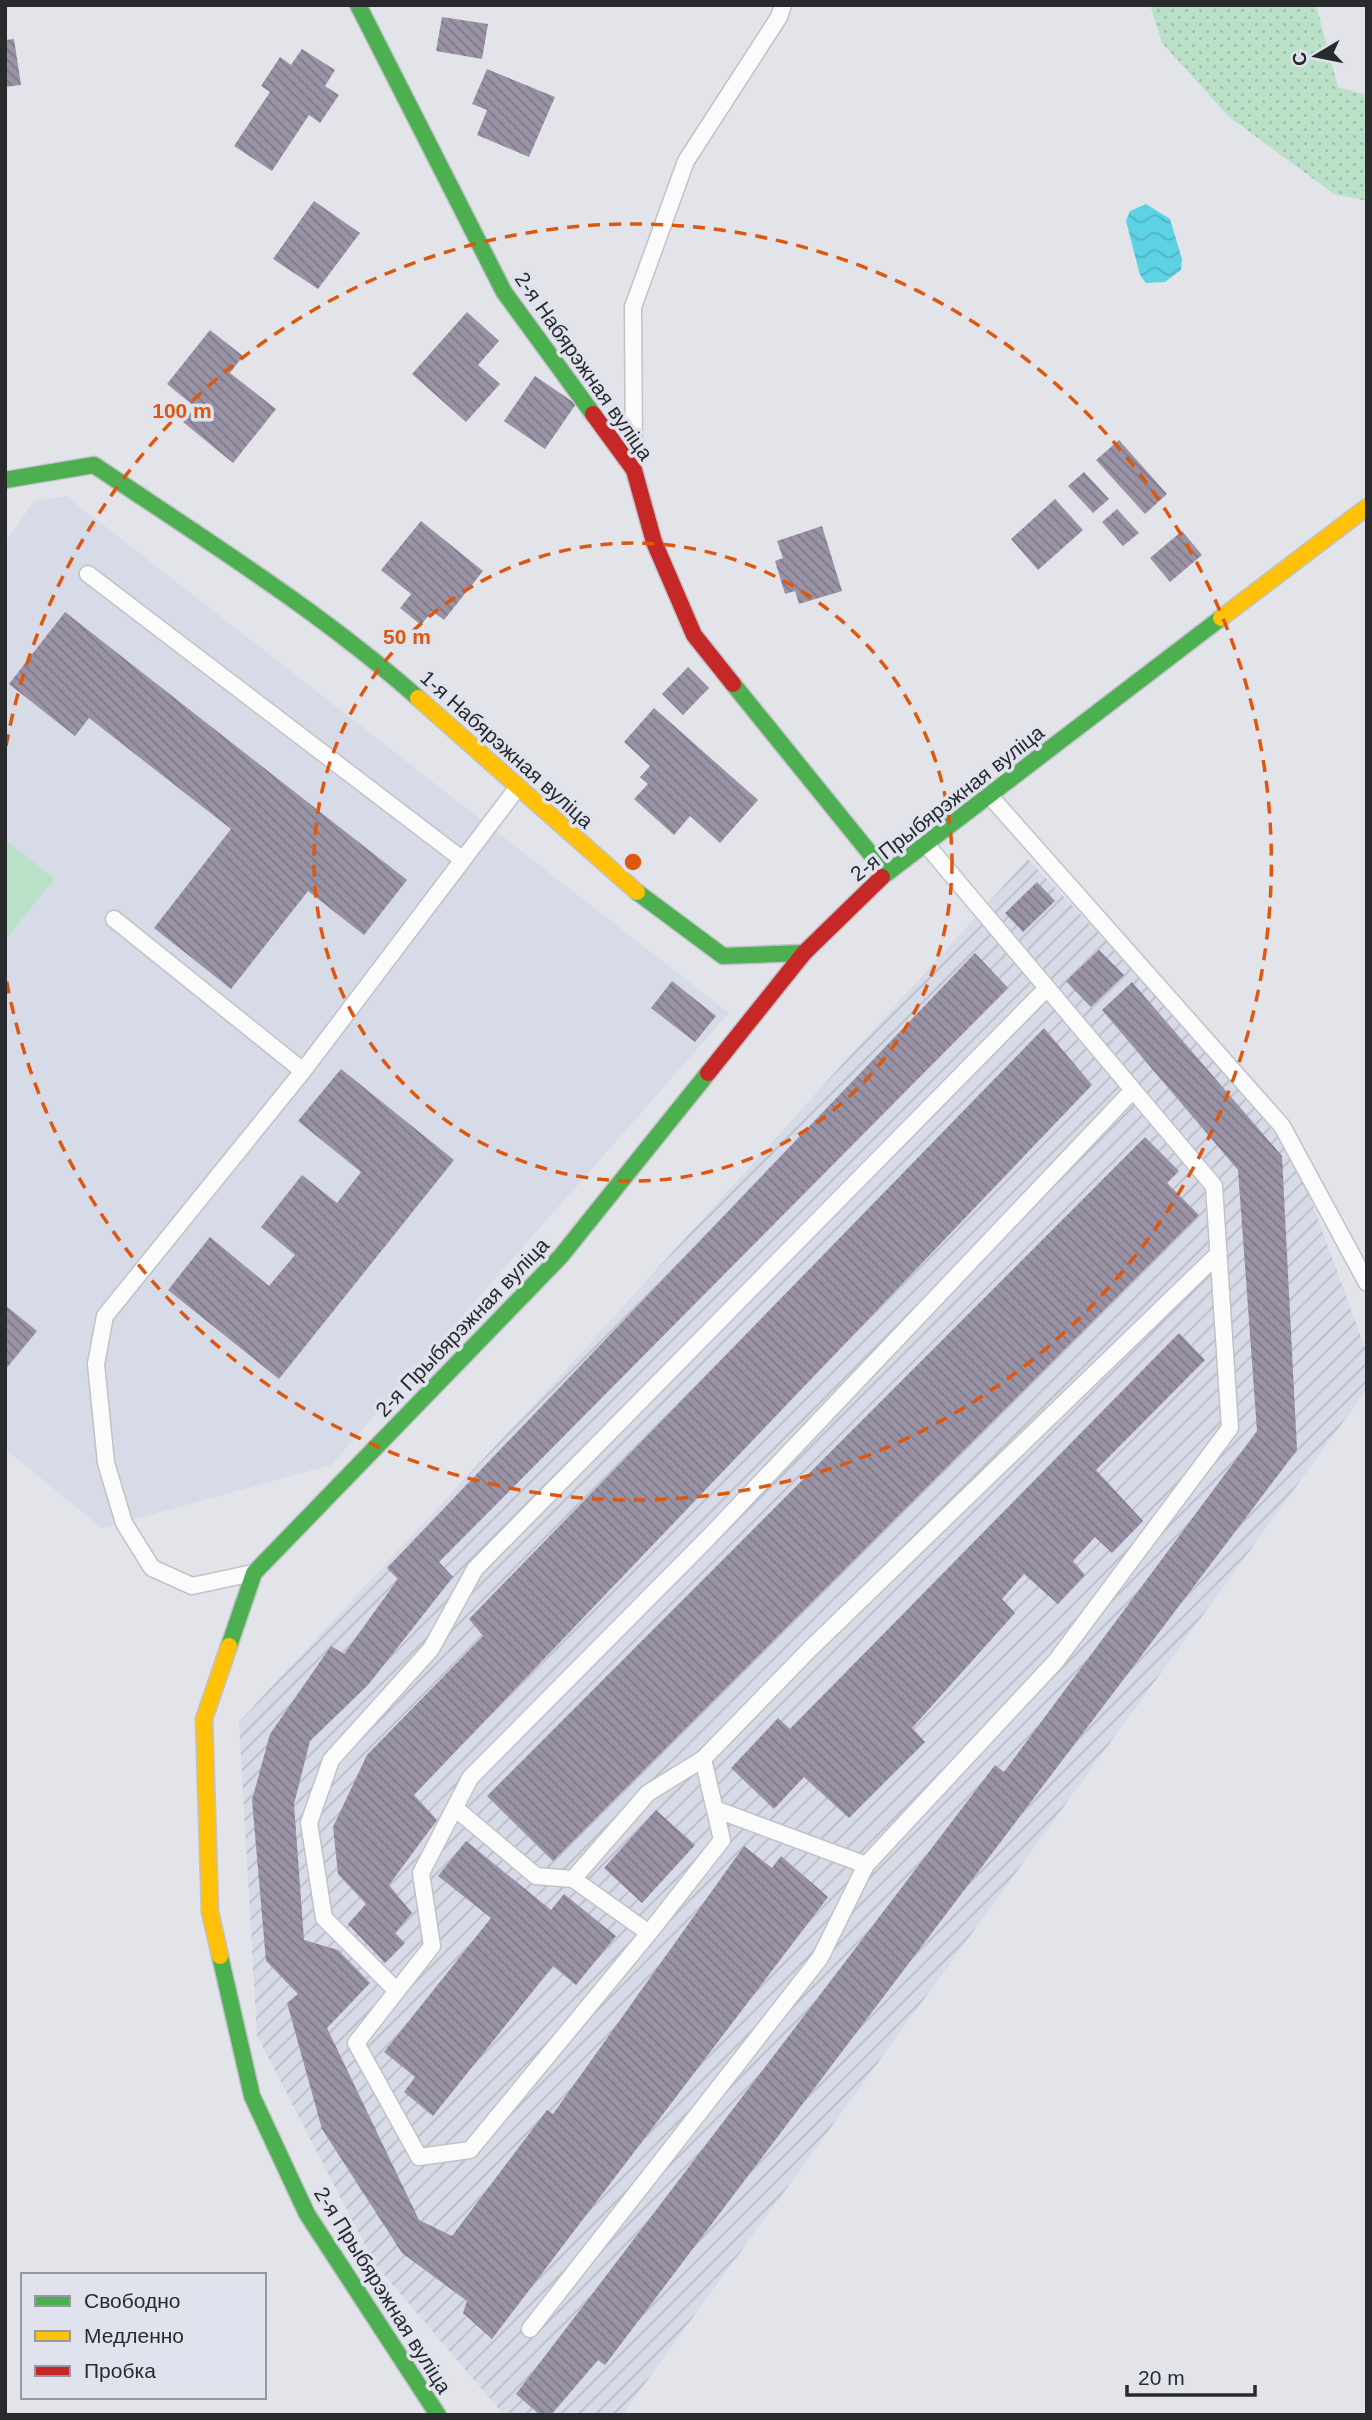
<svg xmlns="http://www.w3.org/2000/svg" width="1372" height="2420" viewBox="0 0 1372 2420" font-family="Helvetica,sans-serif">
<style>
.built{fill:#d7dae7}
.industrial{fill:url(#industrial-furrows)}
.green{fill:url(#green-dots)}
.pitch{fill:#bae1c8}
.water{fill:url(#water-waves)}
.building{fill:url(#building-back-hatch)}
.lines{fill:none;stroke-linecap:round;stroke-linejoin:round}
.lane-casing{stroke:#c1c2c7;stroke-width:19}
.fast-casing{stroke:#c1c2c7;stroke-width:19}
.slow-casing{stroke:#c1c2c7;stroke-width:19}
.jam-casing{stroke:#c1c2c7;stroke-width:19}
.lane{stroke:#fbfbfc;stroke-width:16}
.fast{stroke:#4caf50;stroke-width:16}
.slow{stroke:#ffc107;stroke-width:16}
.jam{stroke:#c62828;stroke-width:16}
.ring{fill:none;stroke:#de570e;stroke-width:3.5;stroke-dasharray:12 9}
.labels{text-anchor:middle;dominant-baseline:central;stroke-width:7;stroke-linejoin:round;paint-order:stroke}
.street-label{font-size:21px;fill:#292a2e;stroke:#e0e2ed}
.centre{fill:#de570e;stroke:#e0e2ed;stroke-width:3.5}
.ring-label{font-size:21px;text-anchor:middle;font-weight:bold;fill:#de570e;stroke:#e0e2ed;stroke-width:7;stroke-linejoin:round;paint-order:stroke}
</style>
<defs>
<pattern id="industrial-furrows" width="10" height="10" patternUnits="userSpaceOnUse" patternTransform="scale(1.75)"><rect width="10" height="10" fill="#d7dae7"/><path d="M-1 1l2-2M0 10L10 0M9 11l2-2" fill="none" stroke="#b9bbc6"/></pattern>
<pattern id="green-dots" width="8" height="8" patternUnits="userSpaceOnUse" patternTransform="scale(1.75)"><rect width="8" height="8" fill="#bae1c8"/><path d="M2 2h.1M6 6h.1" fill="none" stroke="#a0c1ac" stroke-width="1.8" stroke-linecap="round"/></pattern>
<pattern id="water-waves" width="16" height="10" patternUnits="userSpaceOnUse" patternTransform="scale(1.75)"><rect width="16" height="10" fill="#5dd2e3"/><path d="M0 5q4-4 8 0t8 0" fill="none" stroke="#51b4c3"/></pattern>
<pattern id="building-back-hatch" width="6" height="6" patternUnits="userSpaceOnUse" patternTransform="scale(1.75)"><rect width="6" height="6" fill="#9a93a5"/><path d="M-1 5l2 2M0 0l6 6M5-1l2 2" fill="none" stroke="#7e7887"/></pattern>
</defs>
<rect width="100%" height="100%" fill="#e3e4ea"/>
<path class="built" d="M66,496L729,1013L331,1465L102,1528L5,1449V543L34,501Z"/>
<path class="industrial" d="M1028,859L1178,1017L1295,1157L1367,1353V1389L622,2415H504L375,2264L257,2036L239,1722L563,1373Z"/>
<path class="green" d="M1150,5H1316L1338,87L1367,95V201L1334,194L1229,117L1162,43Z"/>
<path class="pitch" d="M7,841L54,879L5,940V843Z"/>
<path class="water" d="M1146,204L1170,219L1182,259L1181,270L1165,282L1146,283L1140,275L1126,221L1130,211Z"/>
<path class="building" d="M442,17L488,24L482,59L436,51Z
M14,39L21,85L5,87V40Z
M302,49L335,70L325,86L339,95L320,123L309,115L272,171L234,146L270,92L261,86L280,57L291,65Z
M487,69L555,97L529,157L477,135L487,110L472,104Z
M314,201L360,233L318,289L273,259Z
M467,312L499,341L478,365L500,384L466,422L412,374Z
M210,330L243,356L230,373L276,409L233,463L183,422L195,407L167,384Z
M535,376L576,404L545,449L504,421Z
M1119,440L1167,494L1145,514L1096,460Z
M1084,472L1109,499L1093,513L1068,486Z
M1055,499L1083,530L1038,570L1011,539Z
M1117,509L1139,533L1123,546L1102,522Z
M421,521L483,571L444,620L432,611L421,625L400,608L411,594L381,570Z
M822,526L842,591L799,604L795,591L785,594L775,561L783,558L777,541Z
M1182,531L1202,555L1170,582L1150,558Z
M65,612L407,880L364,935L308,891L231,989L154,928L231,829L89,718L75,736L9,684Z
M688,667L709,688L683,715L662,694Z
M654,708L758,800L720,843L690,816L674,835L634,799L648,784L640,777L650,766L624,742Z
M1037,882L1055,901L1023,932L1005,913Z
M1099,950L1124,975L1091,1007L1066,981Z
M975,953L1008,988L439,1562L453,1577L368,1685L310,1741L294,1804L304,1940L338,1950L370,1983L327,2028L419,2220L452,2236L547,2110L553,2114L744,1846L772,1868L781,1856L828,1897L492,2339L463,2313L467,2301L402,2253L322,2129L287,2003L298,1994L266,1961L252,1800L270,1734L331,1646L344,1654L398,1579L387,1568Z
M672,981L716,1016L695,1042L651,1008Z
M1132,982L1282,1156L1297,1450L605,2365L598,2360L551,2415H540L516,2394L995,1765L1004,1772L1257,1431L1238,1170L1102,1010Z
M1044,1028L1092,1085L414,1795L437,1820L389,1885L412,1913L395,1933L405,1943L385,1963L348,1924L366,1904L338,1874L333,1827L367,1755L483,1636L469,1619Z
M341,1069L454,1160L279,1379L168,1290L210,1237L269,1286L295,1255L261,1227L302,1175L337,1203L361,1172L298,1121Z
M1145,1137L1179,1171L1167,1183L1199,1215L553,1861L487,1796Z
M5,1305L37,1331L5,1370Z
M1179,1333L1205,1360L1096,1470L1143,1521L1112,1553L1095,1537L1073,1561L1085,1575L1058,1604L1024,1574L1002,1599L1015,1613L912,1728L925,1742L849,1818L804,1777L774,1809L731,1768L778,1718L790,1729Z
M656,1810L695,1845L642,1903L604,1868Z
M466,1841L551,1910L564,1894L616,1936L576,1985L553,1966L433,2116L404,2092L415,2077L384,2052L491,1918L438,1876Z"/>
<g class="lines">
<defs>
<path id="lane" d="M634,457L633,307L686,161L779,17L783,5
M88,574L463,860
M989,795L1282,1126L1367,1283
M114,919L303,1071
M1133,1090L708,1538L470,1778L421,1873L432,1946L356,2043L419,2157L470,2150L649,1933L722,1840L703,1759L810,1649L1219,1253
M253,1573L192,1586L152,1568L124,1523L106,1463L96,1364L105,1316L303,1071L518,787
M455,1808L536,1876L573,1879L649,1933
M715,1809L866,1865
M573,1879L648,1793L703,1759
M397,1991L324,1918L309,1823L331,1760L431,1649L475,1569L1047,988
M530,2329L820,1958L866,1865L1056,1661L1230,1428L1214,1186L925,843"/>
<path id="fast" d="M358,5L504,292L593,414
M5,480L94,465C204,539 318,610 418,698
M733,684L886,873
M882,877L1221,618
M637,892L723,956L804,953
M229,1646L254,1573L561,1256L708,1073
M220,1956L252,2096L307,2214L438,2415"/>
<path id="slow" d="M1221,618L1367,507
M418,698L637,892
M220,1956L210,1912L204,1719L229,1646"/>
<path id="jam" d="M593,414L634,470L654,542L694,635L733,684
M708,1073L804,953L882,877"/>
</defs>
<use href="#lane" class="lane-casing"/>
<use href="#fast" class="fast-casing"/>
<use href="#slow" class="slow-casing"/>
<use href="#jam" class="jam-casing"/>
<use href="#lane" class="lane"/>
<use href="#fast" class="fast"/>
<use href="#slow" class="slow"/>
<use href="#jam" class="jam"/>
</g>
<g class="ring">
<circle cx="633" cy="862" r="319"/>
<path d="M6 746A638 638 0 1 1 6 978"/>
</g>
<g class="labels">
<g class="street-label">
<text transform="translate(584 366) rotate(55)">2-я Набярэжная вуліца</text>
<text transform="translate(507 749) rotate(42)">1-я Набярэжная вуліца</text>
<text transform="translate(947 803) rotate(-38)">2-я Прыбярэжная вуліца</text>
<text transform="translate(462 1327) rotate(-46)">2-я Прыбярэжная вуліца</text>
<text transform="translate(383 2290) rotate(58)">2-я Прыбярэжная вуліца</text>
</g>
</g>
<circle cx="633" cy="862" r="10" class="centre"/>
<g class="ring-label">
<text x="182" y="418">100 m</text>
<text x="407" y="644">50 m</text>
</g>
<rect width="1372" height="2420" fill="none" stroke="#292a2e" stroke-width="14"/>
<rect x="21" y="2273" width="245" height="126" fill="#e0e2ed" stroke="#9798a1" stroke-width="2"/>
<rect x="35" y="2296" width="35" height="10" fill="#4caf50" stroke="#9798a1" stroke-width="2"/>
<text x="84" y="2308" font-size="21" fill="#292a2e">Свободно</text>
<rect x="35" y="2331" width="35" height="10" fill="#ffc107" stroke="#9798a1" stroke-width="2"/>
<text x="84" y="2343" font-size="21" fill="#292a2e">Медленно</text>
<rect x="35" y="2366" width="35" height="10" fill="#c62828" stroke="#9798a1" stroke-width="2"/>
<text x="84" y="2378" font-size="21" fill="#292a2e">Пробка</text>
<g transform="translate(1316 56) rotate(260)" stroke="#e0e2ed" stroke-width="5" paint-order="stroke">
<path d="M0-5L12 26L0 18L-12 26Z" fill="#292a2e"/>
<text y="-10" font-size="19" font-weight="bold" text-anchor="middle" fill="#292a2e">С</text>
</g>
<path d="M1127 2385v10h128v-10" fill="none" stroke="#292a2e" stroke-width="3.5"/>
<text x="1138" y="2385" font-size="21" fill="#292a2e" stroke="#e0e2ed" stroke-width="5" paint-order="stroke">20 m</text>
</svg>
